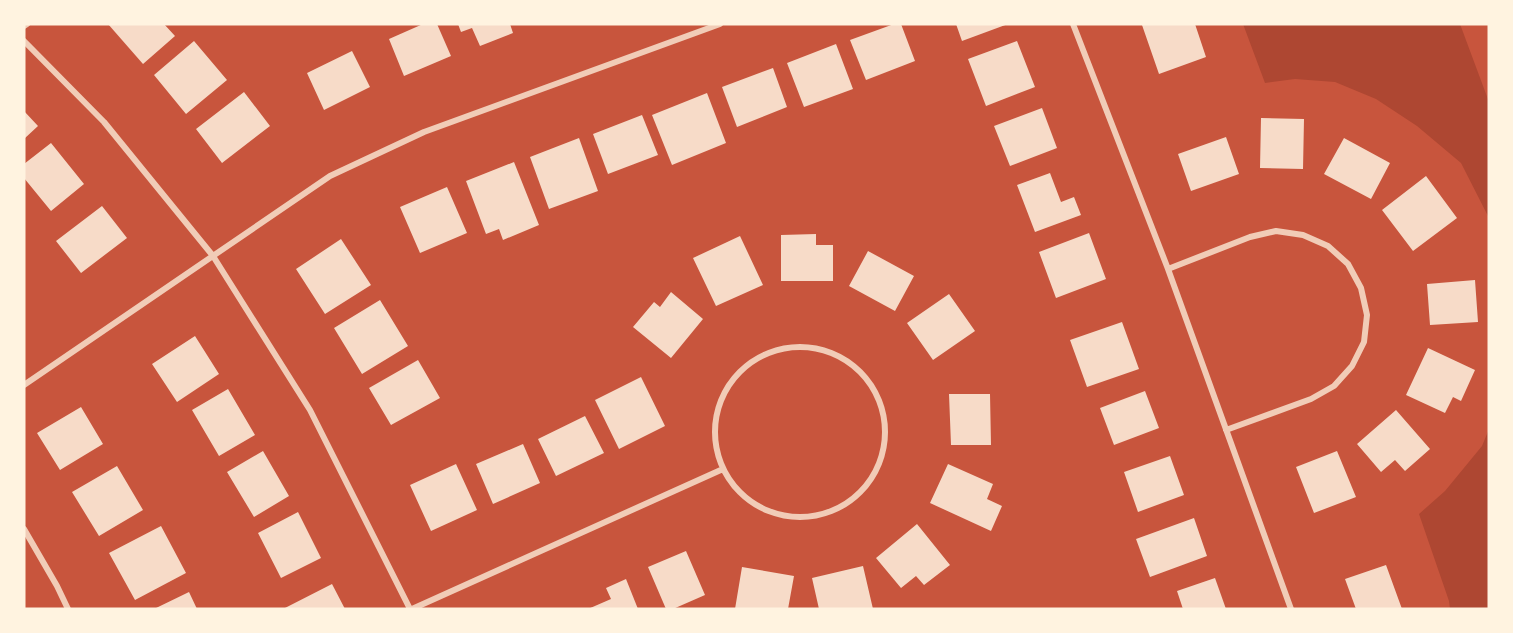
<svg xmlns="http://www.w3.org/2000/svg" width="1513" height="633" viewBox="0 0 1513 633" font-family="'DM Sans',sans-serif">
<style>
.green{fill:#ae4732}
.building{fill:#f7dbc8}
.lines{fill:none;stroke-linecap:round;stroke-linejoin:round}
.minor{stroke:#f1ccb7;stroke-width:6}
</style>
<rect width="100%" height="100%" fill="#c8553d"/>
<path class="green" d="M1243,24H1460L1489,102V218L1461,163L1417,126L1376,99L1335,82L1295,79L1265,83Z
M1489,429V609H1450L1449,601L1419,514L1445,491L1482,446Z"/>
<path class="building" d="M108,24H164L175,36L143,64Z
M423,24H437L451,56L404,76L389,39Z
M458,24H510L513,33L480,46L472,28L461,32Z
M894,24H901L915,61L866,80L850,40Z
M956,24H1008L962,41Z
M1145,24H1195L1206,57L1159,74L1142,25Z
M194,41L227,80L186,114L154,75Z
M1017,41L1035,87L986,106L968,59Z
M836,44L853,89L804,107L787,63Z
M352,51L370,87L324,110L307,73Z
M773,68L787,107L737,127L722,87Z
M244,92L270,126L222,163L196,129Z
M707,93L726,143L672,165L652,115Z
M1042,108L1057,148L1010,166L994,126Z
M24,111L38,126L24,139Z
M642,115L658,155L608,174L593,134Z
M1261,118L1304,119L1303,169L1260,168Z
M1226,137L1239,174L1191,191L1178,154Z
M579,138L598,191L549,209L530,157Z
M1344,138L1390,163L1371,199L1324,174Z
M51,143L84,184L51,211L24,178V164Z
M514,162L539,225L503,240L499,229L486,234L466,181Z
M1050,173L1061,202L1074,197L1081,215L1035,232L1017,185Z
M1426,176L1457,218L1413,251L1382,210Z
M447,187L467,233L420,253L400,207Z
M102,206L127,238L81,273L56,241Z
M1089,233L1106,279L1056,298L1039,252Z
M816,234V245H833V281H781V235Z
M740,236L763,285L716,306L693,258Z
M341,239L371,285L325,314L296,269Z
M868,251L914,276L895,311L849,286Z
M1475,280L1478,322L1430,325L1427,284Z
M671,292L703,319L671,358L633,327L654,302L660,307Z
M949,294L975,331L933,360L907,323Z
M380,300L408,346L362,374L334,328Z
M1122,322L1139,369L1087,387L1070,340Z
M195,336L219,374L177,402L152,364Z
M1428,348L1475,370L1461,401L1453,397L1445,413L1406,395Z
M418,360L440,398L391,425L369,388Z
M641,377L665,426L619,449L595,400Z
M228,389L255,435L219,456L192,410Z
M1145,391L1159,428L1114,445L1100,408Z
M949,394H990L991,445H951Z
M81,407L103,444L60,470L37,433Z
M1396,410L1430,449L1405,471L1395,460L1381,472L1357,444Z
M585,416L604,453L556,476L538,439Z
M523,444L540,483L493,504L476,464Z
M263,451L289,496L254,517L227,472Z
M1337,451L1356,497L1314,513L1296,467Z
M1170,456L1184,495L1138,512L1124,472Z
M456,464L477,510L431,531L410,485Z
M948,464L993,484L987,499L1002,506L991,531L930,503Z
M117,466L143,510L99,536L72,492Z
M298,512L321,558L281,578L258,533Z
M1194,518L1207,556L1150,577L1136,539Z
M917,524L950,565L924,585L916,576L901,588L876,558Z
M161,526L186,573L135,600L109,553Z
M686,551L705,595L673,609H666L648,567Z
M1386,565L1402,609H1356L1345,579Z
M863,566L873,609H819L812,578Z
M742,567L794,576L788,609H735Z
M1215,578L1226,609H1183L1177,591Z
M626,579L638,609H588L611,599L606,588Z
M332,584L345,609H283Z
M189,592L197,609H154Z"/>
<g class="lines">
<path class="minor" d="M1073,24L1168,269L1291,609
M24,26L27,24
M24,41L104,122L213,256L310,410L410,609
M1168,269L1250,237L1276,231L1303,235L1328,246L1348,264L1361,288L1367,315L1364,342L1352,366L1334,386L1311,399L1226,430
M715 432a85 85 0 1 1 170 0a85 85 0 1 1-170 0Z
M24,385L330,176L424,132L720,24
M24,529L57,586L68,609
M412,609L723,469"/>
</g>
<rect width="1513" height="633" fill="none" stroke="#fff3e0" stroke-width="51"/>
</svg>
